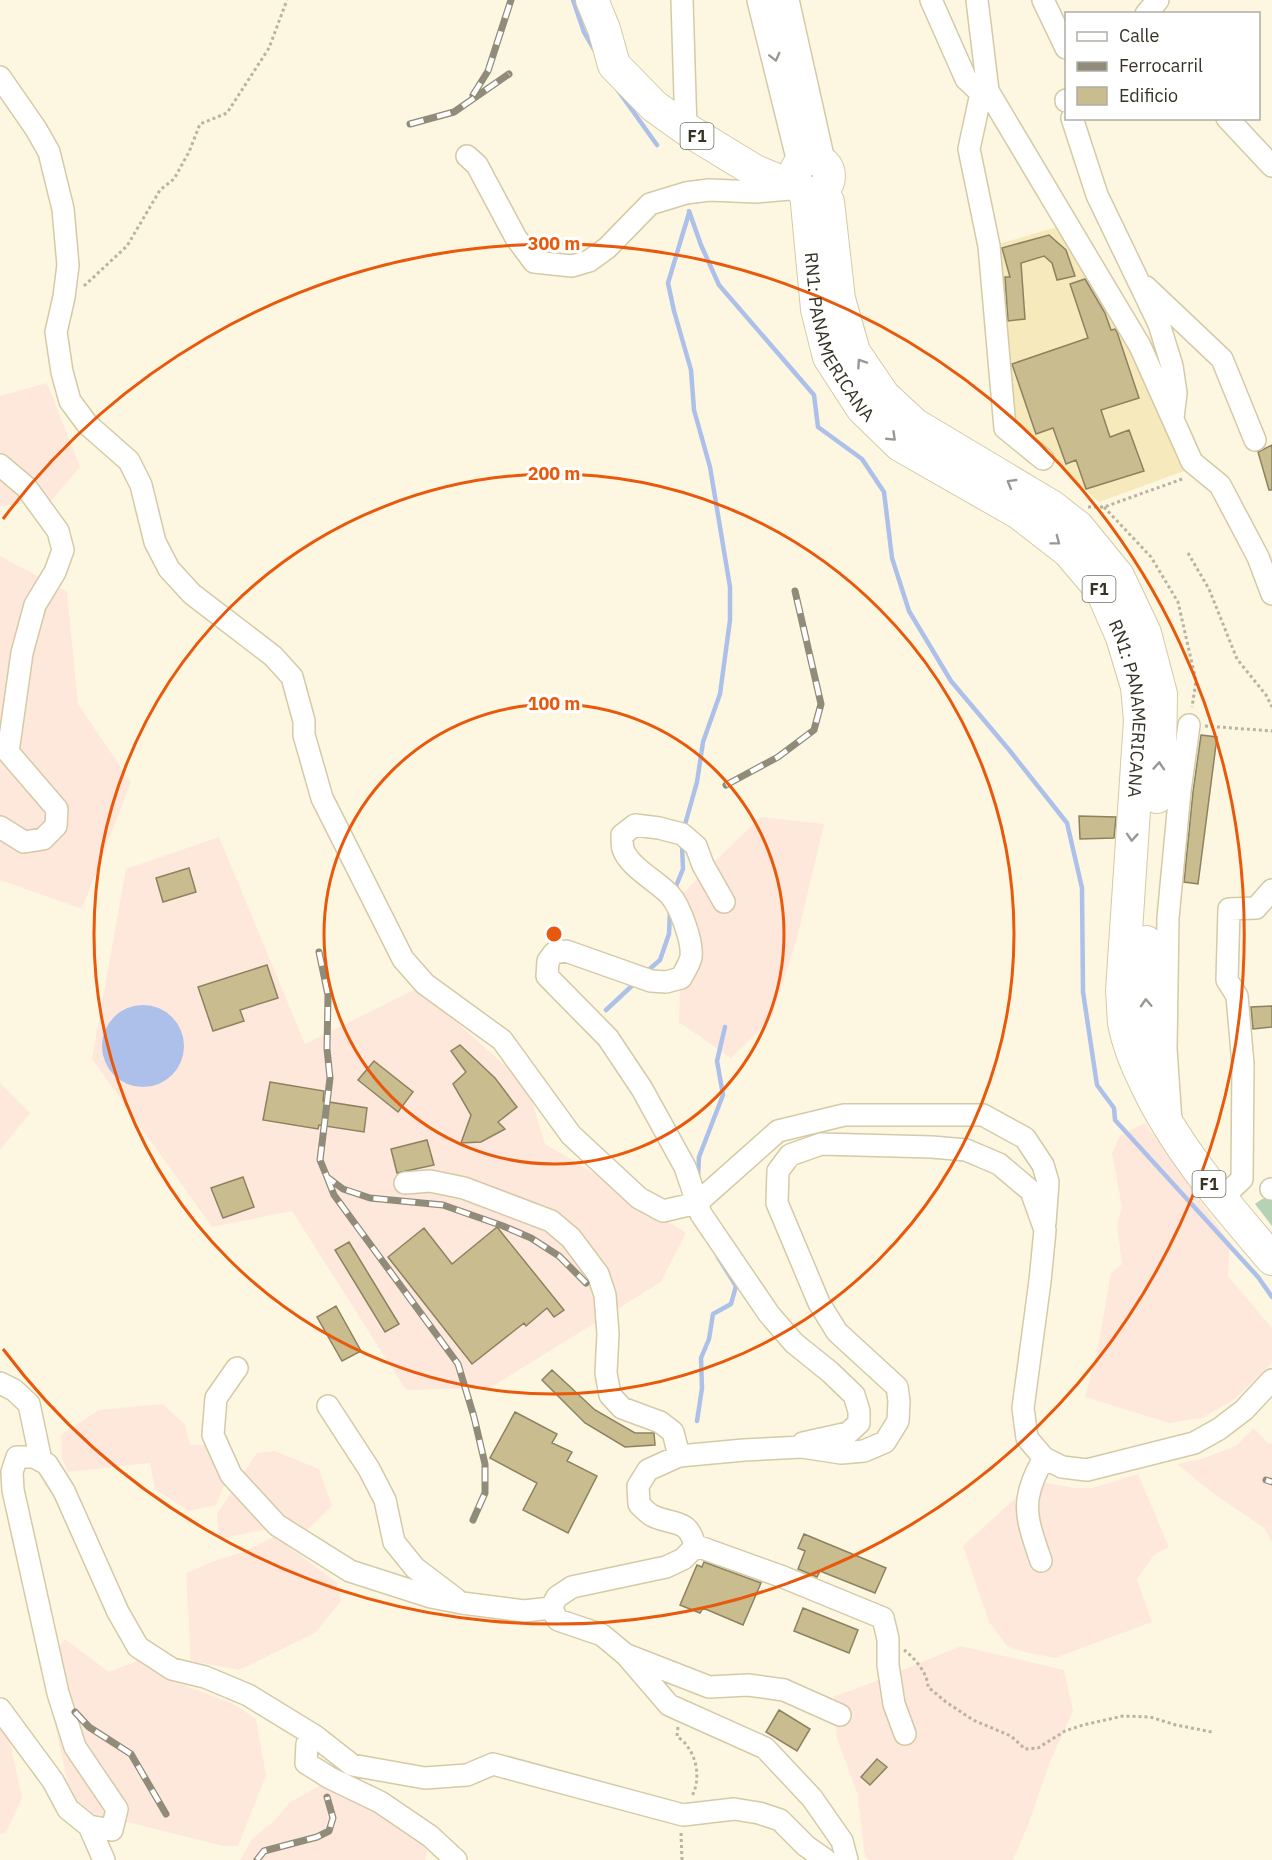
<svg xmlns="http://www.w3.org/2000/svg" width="1272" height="1860" viewBox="0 0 1272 1860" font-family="'IBM Plex Sans',sans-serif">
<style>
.built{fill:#f6eabd}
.industrial{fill:#fee8db}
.green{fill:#b4d3b4}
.water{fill:#acc0ea}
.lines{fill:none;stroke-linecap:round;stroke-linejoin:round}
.stream{stroke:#acc0ea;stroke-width:4.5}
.building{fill:#c9bc8e;stroke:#8c8260;stroke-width:1.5}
.minor-casing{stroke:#d4caa6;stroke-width:24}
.major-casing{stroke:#d4caa6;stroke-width:30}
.highway-casing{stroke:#d4caa6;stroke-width:34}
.path{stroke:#b9b3a0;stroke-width:3;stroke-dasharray:3 3;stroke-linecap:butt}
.minor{stroke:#fff;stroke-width:21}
.major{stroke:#fff;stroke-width:27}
.highway{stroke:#fff;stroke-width:32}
.rail-casing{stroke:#918c7a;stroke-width:7}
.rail{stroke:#fff;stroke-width:4.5;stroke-dasharray:14;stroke-linecap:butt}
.oneway{stroke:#9a9892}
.ring{fill:none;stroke:#e8590c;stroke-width:3}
.labels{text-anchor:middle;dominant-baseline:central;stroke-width:6;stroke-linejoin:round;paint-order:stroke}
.shield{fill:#fff;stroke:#727066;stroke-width:1.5}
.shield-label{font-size:16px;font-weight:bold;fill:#363224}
.street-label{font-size:18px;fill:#363224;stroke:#fff}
.centre{fill:#e8590c;stroke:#fff;stroke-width:3}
.ring-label{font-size:18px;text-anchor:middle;font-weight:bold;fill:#e8590c;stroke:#fff;stroke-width:6;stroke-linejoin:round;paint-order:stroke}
</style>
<rect width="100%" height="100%" fill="#fdf7e1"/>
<path class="built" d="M1060,226L1113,307L1187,470L1099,502L1012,424L999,244Z"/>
<path class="industrial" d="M47,383L80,467L51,501L0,506V396Z
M0,556L67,592L78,704L131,782L82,909L0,880Z
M760,817L824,824L797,938L772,1017L731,1058L679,1022L684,892Z
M219,837L305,1044L418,988L527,1085L545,1144L597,1175L686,1233L661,1282L490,1388L406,1390L292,1211L212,1227L92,1059L126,869Z
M0,1083L30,1113L0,1150Z
M1145,1123L1230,1243L1228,1276L1272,1328V1363L1235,1399L1202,1418L1169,1423L1085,1397L1097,1353L1111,1273L1122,1264L1117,1225L1122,1207L1112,1153L1120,1136Z
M163,1404L185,1425L190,1445H210L226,1482L216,1505L189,1511L155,1489L150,1463L68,1472L62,1458L61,1435L99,1410Z
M1254,1428L1269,1444L1272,1443V1542L1264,1528L1210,1491L1177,1464L1205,1458L1237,1445Z
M275,1451L319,1469L332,1506L305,1532L262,1530L219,1539L217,1514L257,1453Z
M1138,1474L1169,1547L1154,1555L1137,1579L1152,1622L1055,1658L1029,1653L1008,1647L989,1622L963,1546L1034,1481L1075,1488H1092Z
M275,1536L337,1583L341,1601L315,1633L239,1670L191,1661L186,1573L214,1561L243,1552Z
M65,1639L109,1672L145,1658L179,1683L234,1704L256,1719L266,1775L238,1846H223L91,1813L72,1796L68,1785L43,1667Z
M961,1646L1064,1670L1073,1711L1050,1762L1028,1825L1013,1860H869L865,1857L857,1792L837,1739L834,1696L856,1689Z
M0,1724L8,1733L22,1798L6,1833L0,1834Z
M325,1783L430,1841L425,1860H240L252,1839L275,1820L290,1802Z"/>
<path class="green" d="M1272,1198V1226L1255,1204L1262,1199Z"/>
<path class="water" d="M102 1046a41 41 0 1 1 82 0a41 41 0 1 1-82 0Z"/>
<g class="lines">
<path class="stream" d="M573,0L584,32L595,51
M617,89L657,145
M689,211L701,245L719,285L814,395L818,427L862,459L884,492L892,558L909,611L951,681L1010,751L1067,823L1082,888L1083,992L1097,1085L1114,1108L1115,1120L1258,1277L1272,1297
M684,828L697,782L703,742L720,694L730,620V587L710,467L694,410L691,370L674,311L668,283L689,213
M674,891L683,869L682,845
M645,973L660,960L669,934L670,911
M606,1010L635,983
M698,1178L699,1157L723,1095L717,1061L725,1027
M697,1421L702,1388L701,1358L709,1339L713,1314L731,1304L736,1286L718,1257"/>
</g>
<path class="building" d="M1049,235L1066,250L1075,276L1057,280L1052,263L1044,256L1021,263L1025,319L1008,321L1005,277H1010L1002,248Z
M1085,279L1105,313L1111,330L1115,329L1117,332L1139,398L1101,410L1110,437L1129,430L1144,471L1086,489L1076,460L1066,464L1053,428L1036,434L1012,364L1088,338L1070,284Z
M1272,445V490H1269L1258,452Z
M1201,735L1217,737L1198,884L1184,882L1193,792Z
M1079,816L1116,817L1114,838L1080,839Z
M189,868L196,892L163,902L156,878Z
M267,965L278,998L240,1010L244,1021L213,1031L198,987Z
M1272,1006V1027L1253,1029L1251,1007Z
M460,1045L495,1078L517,1107L498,1122L505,1129L481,1142L461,1143L471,1115L453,1084L466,1072L451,1051Z
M374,1061L413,1092L398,1112L358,1080Z
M270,1082L324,1091L323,1101L367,1108L364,1132L319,1125L318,1129L263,1120Z
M427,1140L434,1165L397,1173L391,1149Z
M243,1177L254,1207L223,1218L211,1188Z
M497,1227L564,1310L554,1317L547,1308L526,1326L524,1323L472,1364L388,1257L424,1228L452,1264Z
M349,1242L399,1324L385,1332L335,1250Z
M336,1306L361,1351L342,1361L317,1317Z
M552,1370L595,1410L635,1433H654L655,1445L625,1447L585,1423L542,1380Z
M515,1412L557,1434L552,1443L572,1452L567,1461L597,1476L568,1533L523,1510L537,1483L490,1458Z
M804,1534L886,1568L875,1593L820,1571L817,1577L798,1569L805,1551L798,1548Z
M704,1562L761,1583L743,1625L703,1608L700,1613L680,1605L697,1565L702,1567Z
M803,1608L858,1630L849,1653L794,1631Z
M779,1710L810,1729L797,1751L766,1732Z
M877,1759L887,1767L870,1785L861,1777Z"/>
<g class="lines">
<defs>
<path id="minor" d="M682,0L686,129
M931,0L966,79L981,93L988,91L1140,346L1192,462L1220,485L1258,557L1272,594
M977,0L988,91
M1043,0L1066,48
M1146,14L1158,0
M0,77L36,129L49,152L63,209L68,265L64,297L56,332L62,372L70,401L87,424L129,461L141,485L155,542L169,569L192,594L273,656L292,677L304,721V735L322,798L403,959L425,984L502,1040L571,1135L639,1198L663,1211L697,1203L778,1131L844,1115H983L1025,1138L1043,1165L1048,1182L1045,1223
M981,93L969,149L989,246L1005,428L1043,459
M1066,100V101
M1072,118L1097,195L1159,324L1172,366L1176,393L1173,418
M1227,118L1272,166
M467,156L477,165L516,238L534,262L572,266L589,261L607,248L650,204L686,193L709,190L756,192L790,189
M1146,287L1222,359L1255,440
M0,465L26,487L58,531L63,550L55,572L35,605L22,653L8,752L57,809L56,826L43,839L24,842L0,827
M724,902L703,865L696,846L682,834L659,828L635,825L622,835C622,839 622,845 623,849C629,867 657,881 670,895C680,906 693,942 691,957C689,965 685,971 681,978L666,982L651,981L566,951L554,953L548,961L547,976L608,1038L642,1089L685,1167L701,1214L769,1314L794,1343L830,1372L854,1395L859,1411V1423L848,1433L803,1443
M1171,1122L1166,1049L1168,918L1180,791L1189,725
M405,1183L430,1181L464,1188L551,1221L571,1238L598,1274L605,1295L608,1334L606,1373L610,1395L622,1408L660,1422L673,1432L679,1456
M1271,1189H1272
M1221,1199L1242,1179L1243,1064L1237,996L1227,980L1229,909L1256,908L1272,890
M237,1368L216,1398L213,1435L231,1475L277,1525L350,1571L431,1597L462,1603L524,1611L551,1608
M0,1383L14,1390L29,1404L41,1461
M328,1406L369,1469L385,1500L394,1542L415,1568L456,1599
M694,1545L783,1577L883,1618L888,1639V1665L894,1704L905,1734
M1041,1561C1026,1517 1019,1501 1044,1458
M627,1655L709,1687L748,1685L784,1690L840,1715
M0,1709L53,1781L68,1809L89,1826L112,1830L117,1809L75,1747L58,1693L13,1490L12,1472L17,1457H34L47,1464L64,1491L118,1612L138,1647L172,1669L205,1677L248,1695L315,1736L352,1765L425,1778L467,1775L493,1764L683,1815L734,1809L759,1813L780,1820L806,1846L826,1860
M315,1736L307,1744L306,1763L330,1778L380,1802L430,1836L456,1860
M89,1826L104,1860
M847,1860L842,1841L812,1798L765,1748L669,1705L626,1655L602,1635L558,1620L551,1608L557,1597L572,1587L666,1567L683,1559L695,1547C689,1518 675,1526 653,1516C648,1514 643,1508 639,1504L638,1486L648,1470L679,1456L744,1450L802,1447L841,1453L864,1451L885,1442L898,1421L899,1401L897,1387L837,1332L819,1303L777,1203L778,1171L790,1155L821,1144L932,1147L966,1150L999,1164L1031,1191L1045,1230L1040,1281L1023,1408L1027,1438L1044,1458L1062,1467L1087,1470L1194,1443L1219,1429L1244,1410L1272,1380"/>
<path id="major" d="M761,0L801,162
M785,0L821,161"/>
<g id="highway">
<path d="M592,0L604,29L614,65L654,106L686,129L755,171L779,181L795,182"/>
<circle cx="812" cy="176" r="17"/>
<path id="s1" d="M806,193L817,309L829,357L862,408L900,445L1019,513L1068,551L1102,591L1122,637L1137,687L1140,720L1122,991C1123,1001 1123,1012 1124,1023C1128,1044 1136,1064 1146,1084C1177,1150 1225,1204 1272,1259"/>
<path d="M828,202L839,299L854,352L884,396L914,424L1051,506L1078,527L1118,576L1145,633L1161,694L1160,753L1157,797"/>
<path d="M1146,942L1144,967L1151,1063"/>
</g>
</defs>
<use href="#minor" class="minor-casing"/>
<use href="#major" class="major-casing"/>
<use href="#highway" class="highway-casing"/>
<path class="path" d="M84,286L127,246L160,190L174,179L189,152L200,124L227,113L269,48L287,0
M1088,507H1104L1185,478
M1104,507L1151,557L1178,602L1196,681L1192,707
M1188,553L1209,589L1237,659L1266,695L1272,707
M1205,726L1272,731
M904,1650C915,1658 928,1674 928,1687L946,1702L973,1720L1011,1736L1025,1749L1038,1748L1065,1731L1083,1725L1123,1716L1150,1717L1176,1725L1212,1732
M678,1727L677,1736C680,1739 685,1742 687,1746C698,1760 700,1781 692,1796
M681,1833L682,1860"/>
<use href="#minor" class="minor"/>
<use href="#major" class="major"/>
<use href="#highway" class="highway"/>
<defs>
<path id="rail" d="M473,95L488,71L511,0
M410,124L454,112L509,74
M726,785L778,757L814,730L821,704L795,591
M319,952L328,995L327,1049L330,1078L320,1160L327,1177L343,1189L370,1198L443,1205L503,1226L531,1238L559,1256L586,1283
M327,1177L334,1195L458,1364L474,1417L485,1464V1493L473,1520
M1266,1480L1272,1482
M75,1712L89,1727L131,1754L166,1814
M257,1860L264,1851L317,1837L329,1831L333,1818L327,1797"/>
</defs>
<use href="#rail" class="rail-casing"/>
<use href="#rail" class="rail"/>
</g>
<defs><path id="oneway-chevron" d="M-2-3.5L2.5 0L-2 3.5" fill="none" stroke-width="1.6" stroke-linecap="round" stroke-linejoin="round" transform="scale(1.5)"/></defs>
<g class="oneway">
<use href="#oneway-chevron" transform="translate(775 57) rotate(76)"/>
<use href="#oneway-chevron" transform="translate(861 363) rotate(-124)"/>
<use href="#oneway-chevron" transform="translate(892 437) rotate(44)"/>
<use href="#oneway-chevron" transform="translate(1011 483) rotate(-149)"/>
<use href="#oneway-chevron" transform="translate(1056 541) rotate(37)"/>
<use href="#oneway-chevron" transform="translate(1159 766) rotate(-86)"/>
<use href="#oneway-chevron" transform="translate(1132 837) rotate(94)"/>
<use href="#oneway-chevron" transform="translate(1146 1003) rotate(-93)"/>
</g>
<g class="ring">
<circle cx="554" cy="934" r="230"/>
<circle cx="554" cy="934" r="460"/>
<path d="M3 519A690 690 0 1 1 3 1349"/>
</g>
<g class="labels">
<g class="shield">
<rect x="680.5" y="123" width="33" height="26" rx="4.5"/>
<rect x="1082.5" y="576" width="33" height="26" rx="4.5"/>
<rect x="1192.5" y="1171" width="33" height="26" rx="4.5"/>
</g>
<g class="shield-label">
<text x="697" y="136">F1</text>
<text x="1099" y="589">F1</text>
<text x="1209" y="1184">F1</text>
</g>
<g class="street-label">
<text stroke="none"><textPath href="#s1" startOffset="150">RN1: PANAMERICANA</textPath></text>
<text stroke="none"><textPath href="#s1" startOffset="654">RN1: PANAMERICANA</textPath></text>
</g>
</g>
<circle cx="554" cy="934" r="9" class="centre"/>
<g class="ring-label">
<text x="554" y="250">300 m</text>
<text x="554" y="480">200 m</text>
<text x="554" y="710">100 m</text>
</g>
<rect x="1065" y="12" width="195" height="108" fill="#ffffff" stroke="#afada7" stroke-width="1.5"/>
<rect x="1077" y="32" width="30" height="9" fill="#ffffff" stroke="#afada7" stroke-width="1.5"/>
<text x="1119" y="42" font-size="18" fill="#363224">Calle</text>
<rect x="1077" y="62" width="30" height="9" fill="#918c7a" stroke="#afada7" stroke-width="1.5"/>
<text x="1119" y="72" font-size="18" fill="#363224">Ferrocarril</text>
<rect x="1077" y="87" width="30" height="18" fill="#c9bc8e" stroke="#afada7" stroke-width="1.5"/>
<text x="1119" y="102" font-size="18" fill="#363224">Edificio</text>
</svg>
